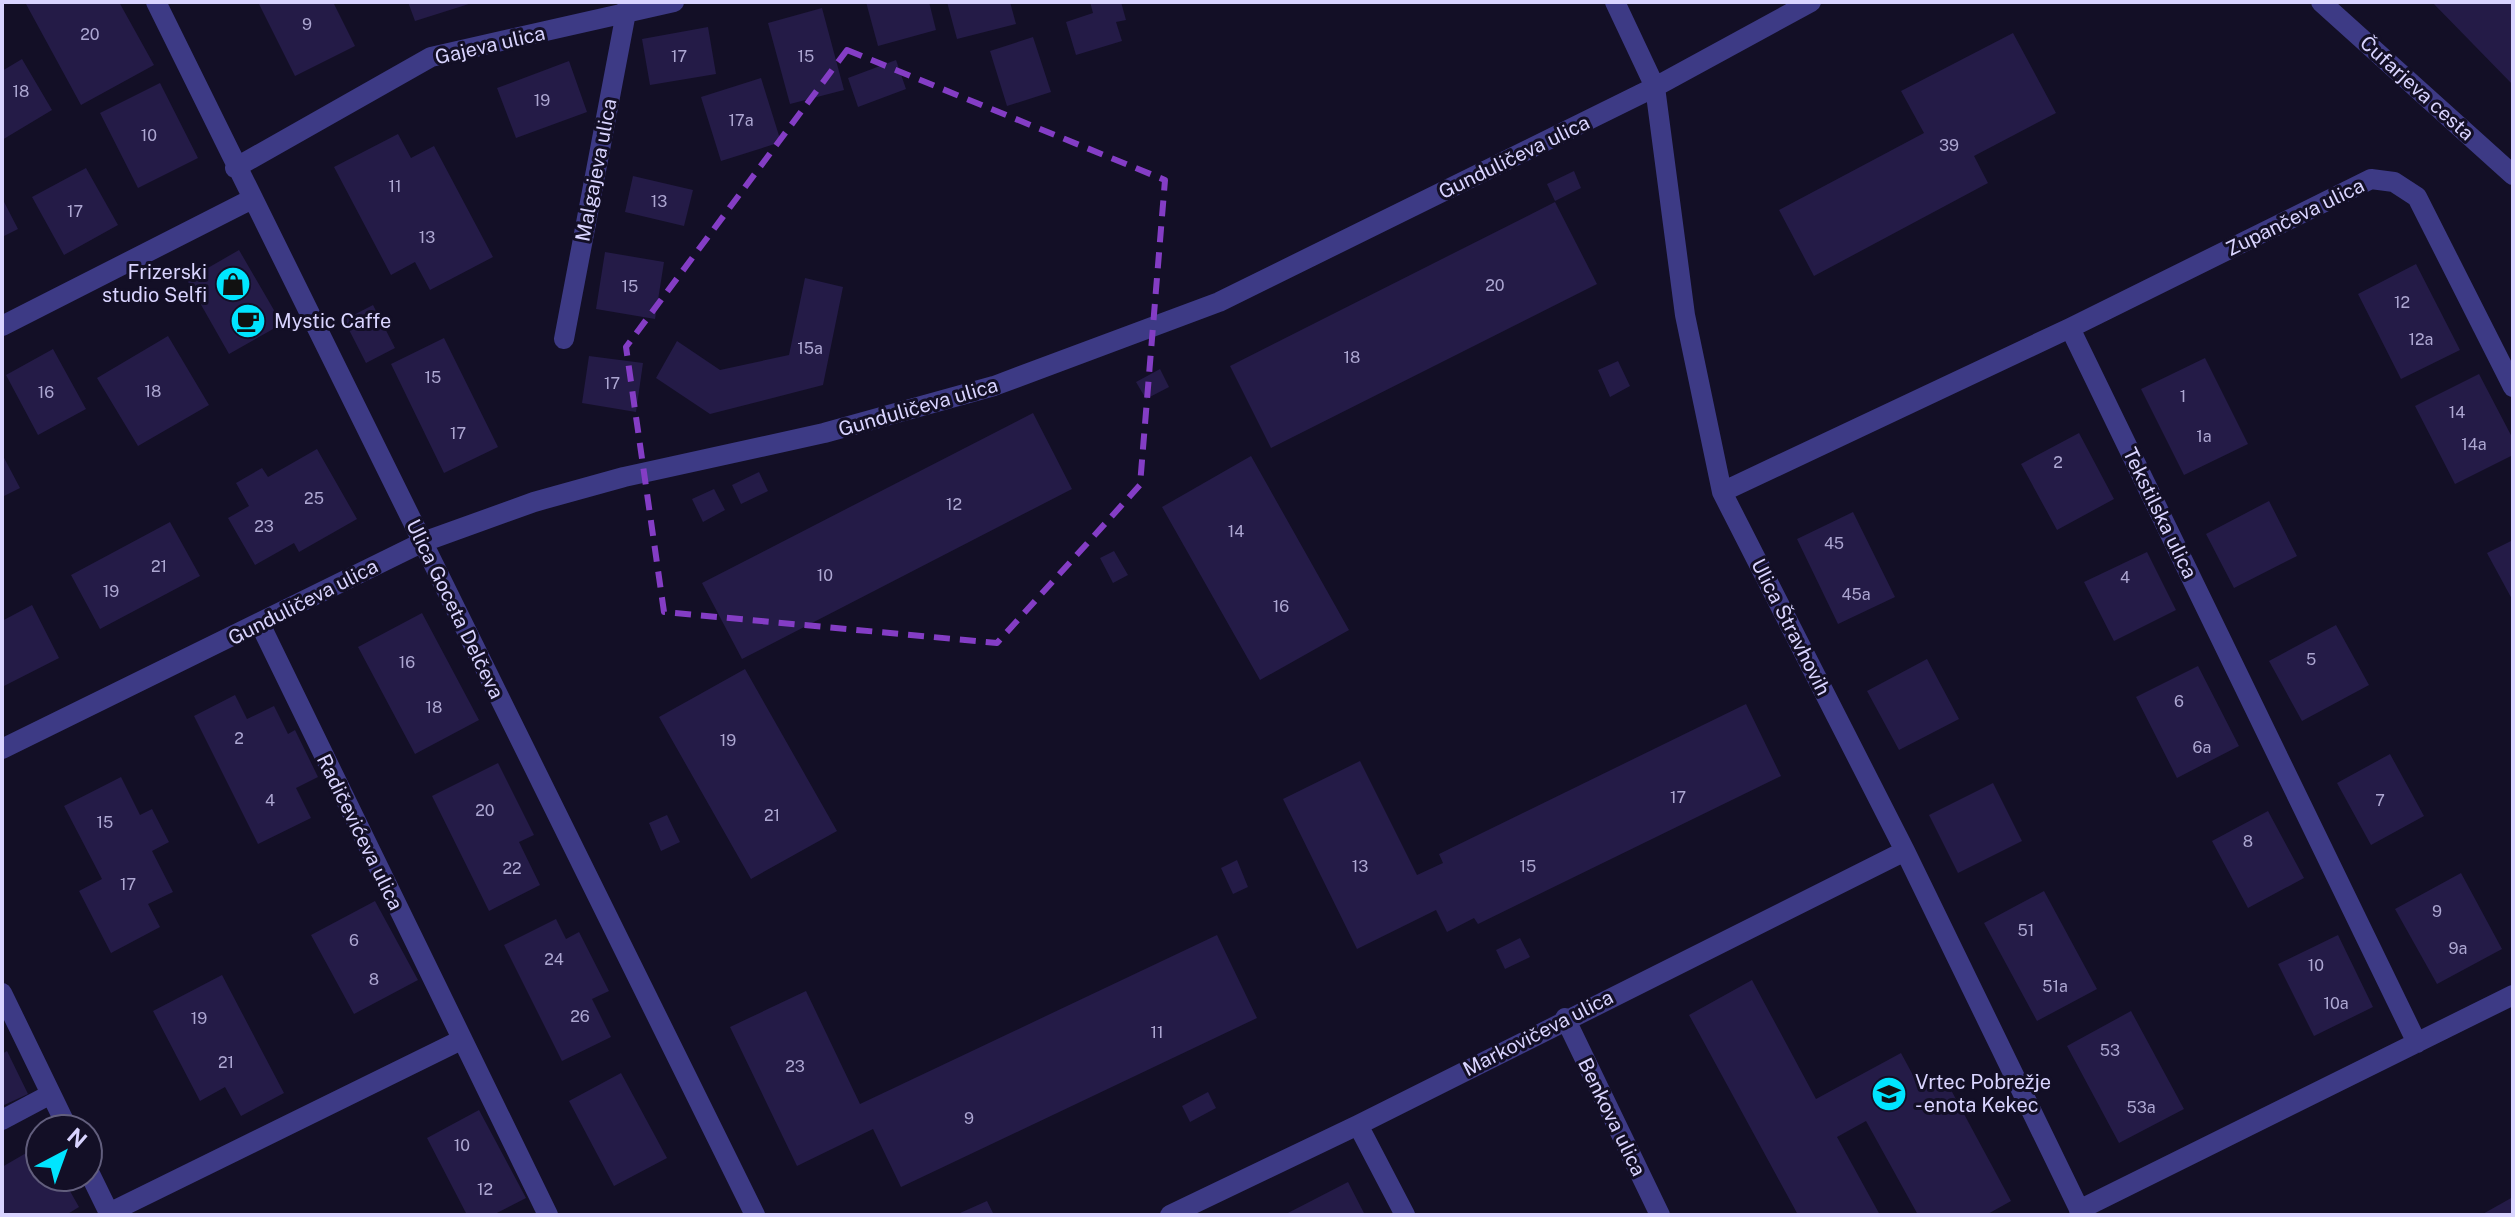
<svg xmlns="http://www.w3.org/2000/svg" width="2515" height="1217" viewBox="0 0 2515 1217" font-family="'Public Sans',sans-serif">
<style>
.building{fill:#241b47}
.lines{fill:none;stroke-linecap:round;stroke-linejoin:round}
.minor{stroke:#3d3a85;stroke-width:20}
.marked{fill:none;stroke:#843dc5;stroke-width:6;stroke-dasharray:16 10;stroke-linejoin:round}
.labels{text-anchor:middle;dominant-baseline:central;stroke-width:6;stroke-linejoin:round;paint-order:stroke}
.number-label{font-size:16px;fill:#aca6d1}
.street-label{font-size:20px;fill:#d9d4ff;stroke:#130f26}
.poi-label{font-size:20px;fill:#d9d4ff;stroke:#130f26;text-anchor:start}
</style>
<rect width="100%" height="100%" fill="#130f26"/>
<path class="building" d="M29,2H119L154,65L81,105L26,4Z
M258,2H333L355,46L295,76Z
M408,2H472V3L415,21Z
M866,2H929L936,30L878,46Z
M947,2H1010L1016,24L957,39Z
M1090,2H1121L1126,20L1116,22L1122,41L1076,55L1066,22L1093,13Z
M2432,2H2513V85Z
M822,8L844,90L790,104L768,23Z
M708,27L716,74L650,85L642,39Z
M2013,33L2056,113L1974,156L1988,183L1814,276L1779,210L1924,133L1901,91Z
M1033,37L1051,92L1007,106L990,51Z
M22,59L52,110L2,140V71Z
M896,60L906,89L858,107L848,78Z
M569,61L587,112L516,138L497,88Z
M761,78L781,142L721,161L701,97Z
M160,83L198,158L138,188L100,113Z
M398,134L411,158L434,146L493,257L430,290L415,262L391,275L334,167Z
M86,168L118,225L64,255L32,197Z
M1574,171L1581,188L1555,201L1547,184Z
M633,176L693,190L684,226L625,212Z
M2,198L18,229L2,237Z
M1555,202L1597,284L1271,448L1230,366Z
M239,250L282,324L229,354L187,280Z
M605,252L664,262L655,319L596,309Z
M2416,264L2460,350L2401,379L2358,294Z
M805,278L843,287L823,385L710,414L656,378L677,341L720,370L789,355Z
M373,305L395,348L366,363L344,320Z
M168,336L209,405L138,446L97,378Z
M444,338L498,447L444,473L391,364Z
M53,349L86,409L38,435L6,375Z
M589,356L643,363L636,412L582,403Z
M2205,358L2248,444L2184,475L2141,389Z
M1618,361L1630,386L1610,397L1598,370Z
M1160,369L1169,387L1146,399L1136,382Z
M2479,374L2513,439V455L2455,484L2415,406Z
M1033,413L1072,489L742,659L702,583Z
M2079,433L2114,499L2057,530L2021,464Z
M317,449L357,519L299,552L294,543L255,565L228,518L249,506L236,483L262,468L268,477Z
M2,454L20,488L2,497Z
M1251,456L1349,630L1260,680L1162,507Z
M759,472L768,491L741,504L732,485Z
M714,489L725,510L703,522L692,499Z
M2269,501L2297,556L2234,588L2206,534Z
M1853,512L1895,597L1838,624L1797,539Z
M170,522L200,576L100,629L71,575Z
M2513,540V601L2487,553Z
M1114,551L1128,575L1113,583L1100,558Z
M2147,552L2176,610L2114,641L2084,582Z
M32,605L59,658L2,687V621Z
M422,613L479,720L415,754L358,647Z
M2336,625L2369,685L2302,721L2269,661Z
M1927,659L1959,719L1899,750L1867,691Z
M2198,666L2239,746L2177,778L2136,697Z
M745,669L837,831L751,879L659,717Z
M235,695L247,719L274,706L288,734L295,730L318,777L296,788L311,818L258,844L194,716Z
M1746,704L1781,776L1478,924L1474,918L1447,932L1436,910L1357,949L1283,799L1360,761L1417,875L1443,863L1439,854Z
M2390,754L2424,816L2371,845L2337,783Z
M498,763L534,835L519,842L540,885L489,911L432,796Z
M121,777L140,815L152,809L169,842L152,851L173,892L148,904L160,927L111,953L79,891L102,879L64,806Z
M1993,783L2022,841L1958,873L1929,815Z
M2268,811L2304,878L2248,908L2212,841Z
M667,815L680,842L661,851L649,823Z
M1237,860L1248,887L1233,894L1221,868Z
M2461,873L2502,949L2437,984L2395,909Z
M2044,891L2097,989L2037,1021L1984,923Z
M375,901L418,980L354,1014L311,935Z
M556,919L566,939L579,932L609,991L592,999L611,1037L562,1061L504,945Z
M1217,935L1257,1018L901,1187L873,1129L797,1166L730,1027L806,991L860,1104Z
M2338,935L2373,1007L2314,1036L2278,964Z
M1520,938L1530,957L1505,969L1496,950Z
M222,975L284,1093L241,1116L225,1087L200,1101L153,1011Z
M1752,980L1816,1099L1901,1053L1921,1090L1944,1077L2011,1201L1986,1215H1918L1866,1121L1837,1137L1880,1215H1798L1689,1015Z
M2131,1011L2184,1109L2119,1143L2067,1046Z
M7,1051L28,1094L2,1106V1054Z
M621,1073L667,1158L614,1186L569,1101Z
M1208,1092L1216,1108L1190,1122L1182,1106Z
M479,1110L526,1198L493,1215H467L427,1138Z
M40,1145V1177H62L79,1207L66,1215H2V1167Z
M1348,1182L1365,1215H1284Z
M2513,1197V1215H2481Z
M987,1201L994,1215H961L960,1213Z"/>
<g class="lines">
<path class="minor" d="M156,2L755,1215
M1615,2L1655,87L1685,315L1722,492L1905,851L2082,1215
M2321,2L2513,175
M235,168L431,57L674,2
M2,326L250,200
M2070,328L2417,1043
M564,339L628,2
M1722,492L2070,328L2371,179L2394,182L2417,197L2513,387
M260,624L548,1215
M2,749L423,542L534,502L624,477L824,433L994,386L1219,302L1655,87L1811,2
M2,993L68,1129
M1565,1018L1660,1215
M2,1120L51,1094
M1358,1125L1405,1215
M88,1170L110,1215
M2079,1210L2513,995
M109,1213L461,1040
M1170,1215L1358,1125L1905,851"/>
</g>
<path class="marked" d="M847,50L1165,180L1140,485L997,643L664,612L626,347Z"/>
<defs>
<symbol id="shop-disc" viewBox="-11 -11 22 22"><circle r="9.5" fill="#00e5ff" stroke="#130f26"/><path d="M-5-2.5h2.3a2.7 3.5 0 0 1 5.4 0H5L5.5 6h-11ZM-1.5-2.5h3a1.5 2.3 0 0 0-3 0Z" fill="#111"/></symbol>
<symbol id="cafe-disc" viewBox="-11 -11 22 22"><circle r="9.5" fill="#00e5ff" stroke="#130f26"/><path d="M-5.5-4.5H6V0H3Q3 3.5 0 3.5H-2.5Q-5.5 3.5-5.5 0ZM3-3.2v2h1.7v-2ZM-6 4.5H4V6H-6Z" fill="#111"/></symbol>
<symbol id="school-disc" viewBox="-11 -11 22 22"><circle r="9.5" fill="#00e5ff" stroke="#130f26"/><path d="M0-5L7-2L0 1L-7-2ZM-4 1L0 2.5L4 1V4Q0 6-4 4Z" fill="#111"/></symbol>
</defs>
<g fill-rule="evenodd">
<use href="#shop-disc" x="213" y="264" width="40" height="40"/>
<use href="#cafe-disc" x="228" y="301" width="40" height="40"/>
<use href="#school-disc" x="1869" y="1074" width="40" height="40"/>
</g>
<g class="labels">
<g class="number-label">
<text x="307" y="24">9</text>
<text x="90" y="34">20</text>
<text x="679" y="56">17</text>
<text x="806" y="56">15</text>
<text x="21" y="91">18</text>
<text x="542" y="100">19</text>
<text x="741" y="120">17a</text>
<text x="149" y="135">10</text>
<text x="1949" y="145">39</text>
<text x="395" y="186">11</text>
<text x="659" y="201">13</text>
<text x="75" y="211">17</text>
<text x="427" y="237">13</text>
<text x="1495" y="285">20</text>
<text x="630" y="286">15</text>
<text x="2402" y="302">12</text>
<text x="2421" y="339">12a</text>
<text x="810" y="348">15a</text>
<text x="1352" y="357">18</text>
<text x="433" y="377">15</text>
<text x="612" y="383">17</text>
<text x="153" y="391">18</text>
<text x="46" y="392">16</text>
<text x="2183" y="396">1</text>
<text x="2457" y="412">14</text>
<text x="458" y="433">17</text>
<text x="2204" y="436">1a</text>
<text x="2474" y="444">14a</text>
<text x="2058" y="462">2</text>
<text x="314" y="498">25</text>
<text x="954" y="504">12</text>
<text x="264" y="526">23</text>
<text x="1236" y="531">14</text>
<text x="1834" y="543">45</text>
<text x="159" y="566">21</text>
<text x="825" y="575">10</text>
<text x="2125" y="577">4</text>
<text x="111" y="591">19</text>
<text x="1856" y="594">45a</text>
<text x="1281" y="606">16</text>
<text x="2311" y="659">5</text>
<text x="407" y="662">16</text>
<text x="2179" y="701">6</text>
<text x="434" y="707">18</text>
<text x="239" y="738">2</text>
<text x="728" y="740">19</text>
<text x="2202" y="747">6a</text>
<text x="1678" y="797">17</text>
<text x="270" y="800">4</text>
<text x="2380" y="800">7</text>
<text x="485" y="810">20</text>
<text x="772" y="815">21</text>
<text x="105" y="822">15</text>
<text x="2248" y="841">8</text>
<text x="1360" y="866">13</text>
<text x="1528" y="866">15</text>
<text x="512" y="868">22</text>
<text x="128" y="884">17</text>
<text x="2437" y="911">9</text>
<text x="2026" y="930">51</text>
<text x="354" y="940">6</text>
<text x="2458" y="948">9a</text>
<text x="554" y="959">24</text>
<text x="2316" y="965">10</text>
<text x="374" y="979">8</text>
<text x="2055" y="986">51a</text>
<text x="2336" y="1003">10a</text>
<text x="580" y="1016">26</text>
<text x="199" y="1018">19</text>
<text x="1157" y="1032">11</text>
<text x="2110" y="1050">53</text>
<text x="226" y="1062">21</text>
<text x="795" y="1066">23</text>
<text x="2141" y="1107">53a</text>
<text x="969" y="1118">9</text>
<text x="462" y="1145">10</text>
<text x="485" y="1189">12</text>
</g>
<g class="street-label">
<text transform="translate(490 45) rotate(-13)">Gajeva ulica</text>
<text transform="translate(2417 88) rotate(42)">Čufarjeva cesta</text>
<text transform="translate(1514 157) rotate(-26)">Gunduličeva ulica</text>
<text transform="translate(596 170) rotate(-79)">Malgajeva ulica</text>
<text transform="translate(2295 217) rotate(-26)">Zupančeva ulica</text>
<text transform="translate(918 407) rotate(-16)">Gunduličeva ulica</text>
<text transform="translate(2160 513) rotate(64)">Tekstilska ulica</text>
<text transform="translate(303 602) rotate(-27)">Gunduličeva ulica</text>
<text transform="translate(455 609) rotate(64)">Ulica Goceta Delčeva</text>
<text transform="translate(1791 627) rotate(63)">Ulica Štravhovih</text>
<text transform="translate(360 832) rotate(64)">Radičevićeva ulica</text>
<text transform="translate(1538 1033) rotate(-27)">Markovičeva ulica</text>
<text transform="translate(1612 1117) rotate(64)">Benkova ulica</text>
</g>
<g class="poi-label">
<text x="207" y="272" text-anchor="end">Frizerski<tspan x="207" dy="23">studio Selfi</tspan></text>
<text x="274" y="321">Mystic Caffe</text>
<text x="1915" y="1082">Vrtec Pobrežje<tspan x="1915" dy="23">- enota Kekec</tspan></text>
</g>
</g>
<rect width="2515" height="1217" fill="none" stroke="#d9d4ff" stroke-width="8"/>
<g transform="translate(64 1153) rotate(41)"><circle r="38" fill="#130f26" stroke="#625e7d" stroke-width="2"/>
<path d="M0-6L14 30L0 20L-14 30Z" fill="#00e5ff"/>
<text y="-12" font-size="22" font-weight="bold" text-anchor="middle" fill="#d9d4ff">N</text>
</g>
</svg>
